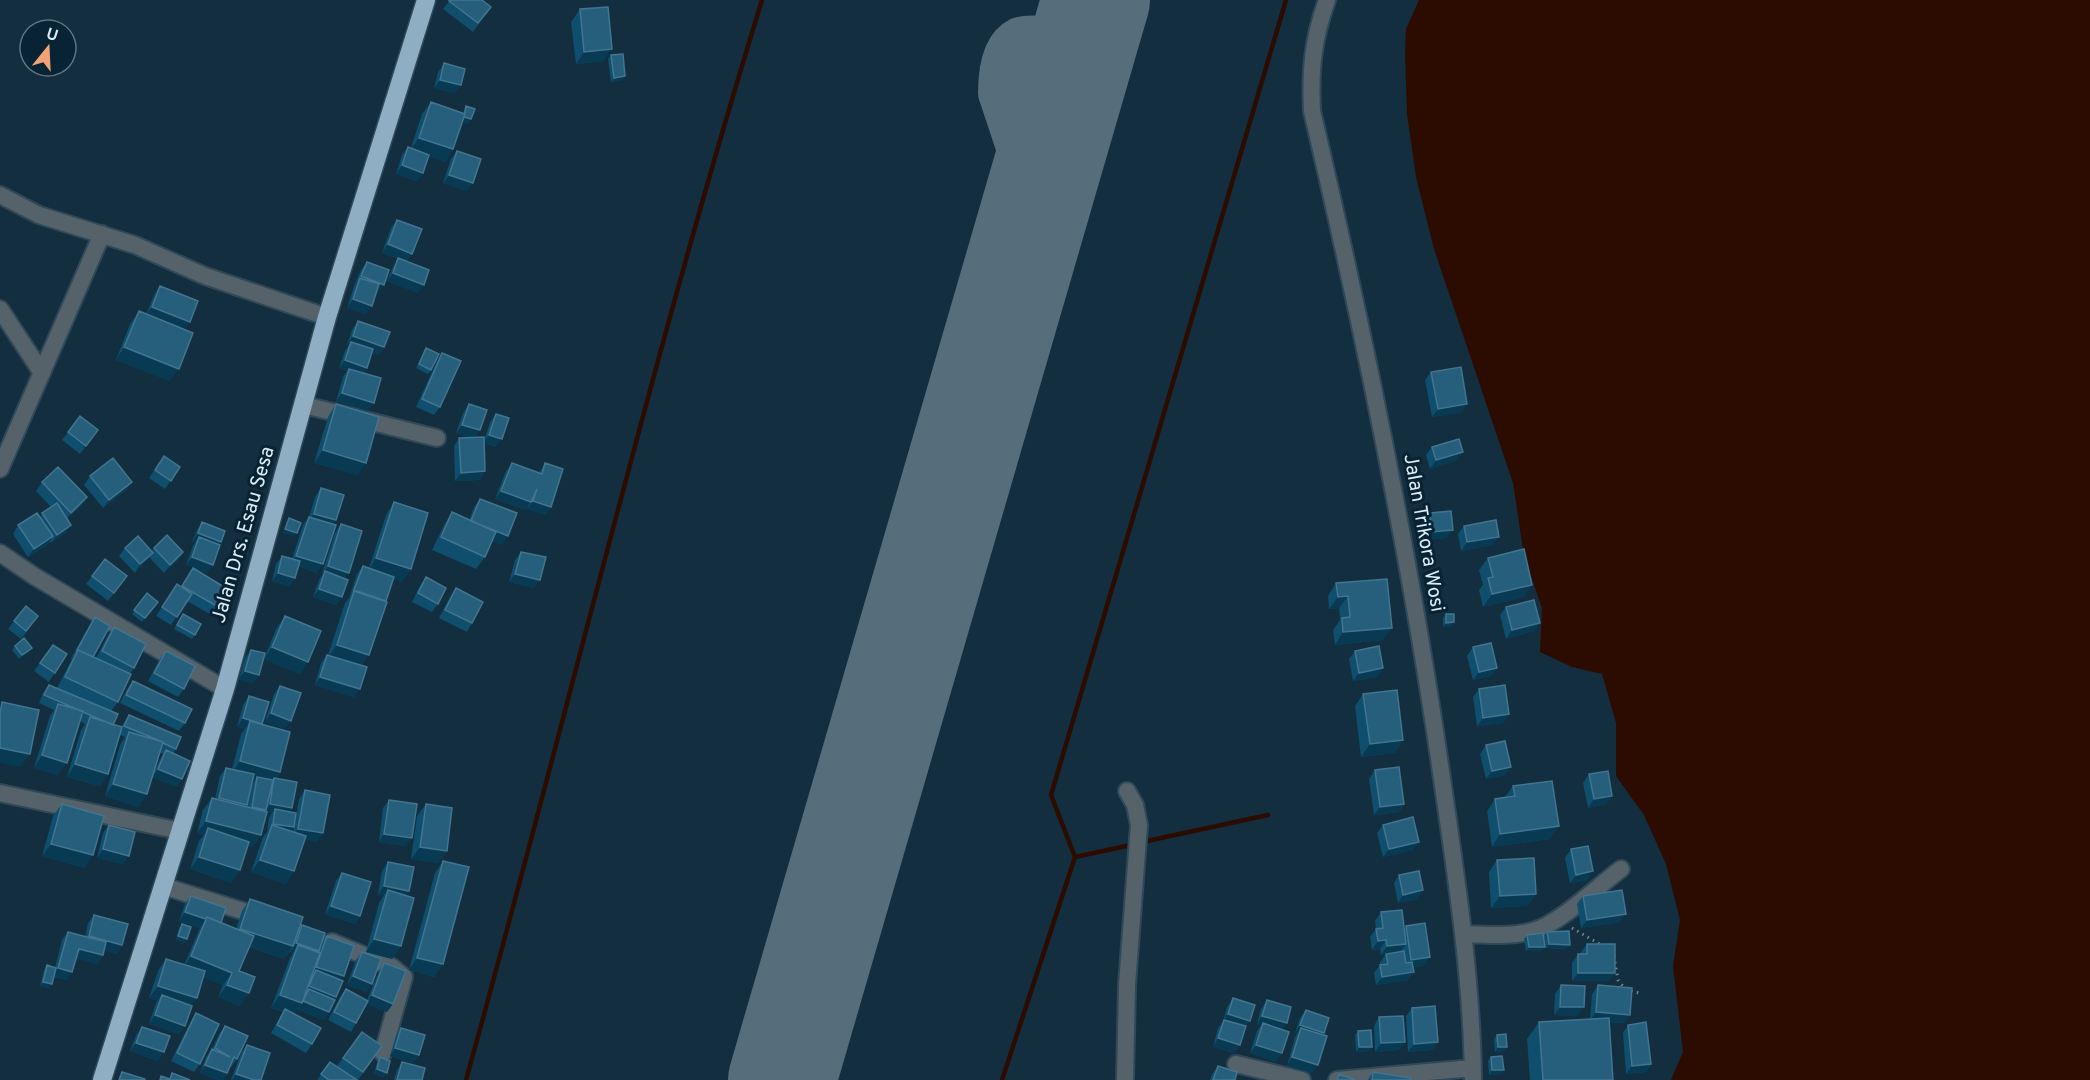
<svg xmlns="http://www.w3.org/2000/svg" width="2090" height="1080" viewBox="0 0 2090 1080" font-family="Overpass,sans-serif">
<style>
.water{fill:#2c0c00}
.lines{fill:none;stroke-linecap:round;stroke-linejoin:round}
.stream{stroke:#2c0c00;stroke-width:4.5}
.taxiway{stroke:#566d7c;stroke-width:44}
.runway{stroke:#566d7c;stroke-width:108}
.minor-casing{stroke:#2f4959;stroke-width:20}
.highway-casing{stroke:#2f4959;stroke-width:21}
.path{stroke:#718795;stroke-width:3;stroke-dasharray:1.5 4.5;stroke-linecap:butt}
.minor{stroke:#56626a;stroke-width:16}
.highway{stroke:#8fadc3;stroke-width:18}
.wall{fill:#0f4e6c;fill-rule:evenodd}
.shaded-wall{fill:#083a54}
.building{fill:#265f7c;stroke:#42758f;stroke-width:1.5}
.labels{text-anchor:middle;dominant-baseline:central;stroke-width:6;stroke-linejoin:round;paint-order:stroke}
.street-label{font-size:20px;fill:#ddedf8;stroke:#082434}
</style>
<rect width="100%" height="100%" fill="#132e3f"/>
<path class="water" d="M1419,0H2090V1080H1671L1683,1052L1673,966L1680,920L1666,864L1644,815L1616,776V723L1602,674L1572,667L1540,652L1542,608L1524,556L1513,483L1434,249L1416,177L1407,114L1405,52L1406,29Z"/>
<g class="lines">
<path class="stream" d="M1147,841L1268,815
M1075,857L1051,795L1286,0
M466,1080C566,720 652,357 762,0
M1002,1080L1075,857L1131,845"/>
<path class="taxiway" d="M1037,204L1000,93C1000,77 1002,48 1020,39C1027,36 1036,38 1043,38C1063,39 1086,41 1087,67C1089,93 1058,149 1046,174"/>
<path class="runway" d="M782,1080L1096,0"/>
<defs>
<path id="minor" d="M1327,0C1313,39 1310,69 1312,111C1363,328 1408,545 1440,765C1455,869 1472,975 1473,1080
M0,195L39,215L135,245L205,276L327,317
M0,309L42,373
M304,405L437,438
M0,469L102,234
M0,553L34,576L225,689
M0,793L180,831
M163,886L262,917
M1463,934C1486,935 1510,937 1533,931C1559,924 1598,886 1621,869
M332,942L392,967L404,977L383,1053
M1236,1064L1302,1080
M1125,1080L1127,985L1139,825L1135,805L1127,791
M1337,1080L1473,1068"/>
<path id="highway" d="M102,1080L225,689L327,317L426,0"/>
</defs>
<use href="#minor" class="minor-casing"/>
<use href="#highway" class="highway-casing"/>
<path class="path" d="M1572,928L1603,946
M1614,956L1618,980L1625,989
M1631,991L1639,993"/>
<use href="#minor" class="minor"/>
<use href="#highway" class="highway"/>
</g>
<path class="wall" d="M450,0L491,7L473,32L443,9Z
M580,9L604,61L576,64L571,22Z
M611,55L625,76L622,80L611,82L608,59Z
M444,63L455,93L434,88L438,72Z
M431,102L463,113L466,106L468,124L463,122L453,149L445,162L429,156L423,173L417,181L396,174L402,155L408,147L411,148L422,114Z
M457,151L467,191L443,183L451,159Z
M397,220L412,254L407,261L418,293L387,281L393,267L398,259L382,253L391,228Z
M367,262L378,293L376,292L366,314L347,308L354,286L361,270Z
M160,286L184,330L170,381L116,360L130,324L139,311L146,315L154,295Z
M358,321L384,347L379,355L372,353L364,373L368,411L336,401L343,377L347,371L339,368L345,351L349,345H347L352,330Z
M426,348L431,370L428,374L416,368Z
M442,353L440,407L434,415L416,407L437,361Z
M1431,372L1462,412L1432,417L1425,380Z
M336,404L358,475L314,463L328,417Z
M469,404L476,437L484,441L490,422L496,414V447L484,443L485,471L480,480L455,481L454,446L459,438L470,437L456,433L463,413Z
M80,416L98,430L80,454L62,440Z
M1432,447L1457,460L1430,469L1426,455Z
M164,456L180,467L165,489L149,478Z
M512,463L539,473L545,463L546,515L527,509L528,506L525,510L495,499L506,471Z
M90,476L132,482L126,490L103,508L84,485Z
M42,482L87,497L82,505L67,519L71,525L65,533L51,543L50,541L47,545L28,557L13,534L18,525L40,517L42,513L51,507L36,491Z
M321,488L333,525L317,573L298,566L295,578L289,586L272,581L276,564L282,556L292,559L303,525L309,517L315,497Z
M480,499L502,545L492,541L485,557L476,569L432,550L444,525L452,512L469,520L474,507Z
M394,502L411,569L402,582L393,579L362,666L354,697L315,685L321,663L327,655H328L345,603L349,598L357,574L363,566L369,568L386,515Z
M1430,513L1447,538L1425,540L1424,522Z
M202,522L219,544L213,565L207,573L186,565L193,546L195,543L192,541L197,530Z
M341,524L345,579L342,597L336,605L313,597L319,580L323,574H322L335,533Z
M1464,526L1493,545L1461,551L1458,534Z
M125,548L151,551L154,548L183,552L178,560L164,573L149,557L135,573L119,556Z
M521,552L534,588L509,582L515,560Z
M1488,558L1524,597L1483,607L1479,590L1483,585L1479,570Z
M193,568L218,607L213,616L187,601L171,625L156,616L177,584L181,587Z
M92,576L121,584L108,601L86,584Z
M426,577L438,604L432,612L412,602L420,586Z
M1387,579L1383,640L1335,645L1333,630L1340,620L1339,608L1329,609L1328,596L1336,583Z
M456,588L472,623L467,632L439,618L450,597Z
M147,593L158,602L142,622L132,614Z
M1506,607L1540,623L1534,631L1506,639L1500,615Z
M183,614L195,635L192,639L174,629Z
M1446,614L1454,622L1451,627H1443V618Z
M285,616L308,662L300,674L264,659L276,629Z
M95,617L93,657L96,658L108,635L114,627L134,668L130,674L118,702L111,711L114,725L121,727L129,715L176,749L173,754L177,787L152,777L147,794L138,807L105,796L120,745L125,737L120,735L108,774L100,786L67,777L81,730L85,724L80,721L58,775L34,768L50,716L54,710L39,703L43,693L49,685L57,688L72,659L71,658L89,626ZM160,753L163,754L160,759L153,774Z
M14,621L32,625L21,639L8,629Z
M53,645L67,654L49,682L34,671Z
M15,646L32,648L29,652L19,659L12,650Z
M1473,647L1497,668L1491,676L1473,680L1467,656Z
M251,650L253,684L239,679L245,658Z
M166,651L184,689L178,697L148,681L160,659Z
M1355,651L1383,668L1377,677L1353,681L1349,659Z
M133,681L185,723L179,731L120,703L127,689Z
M280,686L285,729L265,722L274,694Z
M1479,689L1509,714L1503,723L1477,726L1473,697Z
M1363,694L1403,740L1395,753L1361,757L1355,706Z
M249,696L262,724L280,772L276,779L292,808L290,811L294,827L291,831L293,832L299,799L305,790L317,842L305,839L294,871L285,884L251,872L263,837L267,832L269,817L272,813L267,812L261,835L252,847L248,846L231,883L190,869L199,841L204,835L197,833L203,810L212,798L215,799L220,776L226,768L232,770L241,734L245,729L237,727L243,705ZM253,780H255L252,785L247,807H246Z
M1486,745L1505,775L1486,779L1480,754Z
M1375,770L1404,804L1399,812L1374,815L1369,779Z
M1589,774L1612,796L1606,804L1588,808L1583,783Z
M1513,786L1550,839L1492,847L1487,811L1495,799L1505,797Z
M389,800L406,846L379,842L383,808Z
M62,804L85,868L42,856L53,816Z
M426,804L447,851L438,863L411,859L417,816Z
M109,825L123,864L97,858L103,833Z
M1383,825L1413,850L1383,857L1377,833Z
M1571,849L1588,880L1570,883L1565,858Z
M1497,860L1536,894L1527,906L1491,908L1489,872Z
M443,861V964L434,977L409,970L435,873Z
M388,862L409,891L406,895L401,946L392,959L366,952L379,903L384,895L378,894L382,871Z
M342,873L360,916L355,924L325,914L336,881Z
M1399,875L1418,899L1398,903L1394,883Z
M191,896L221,923L236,929L242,911L250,899L299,929L302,925L322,944L327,936L344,976L341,980L329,1012L324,1020L298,1010V1008L294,1014L312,1044L306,1053L271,1033L283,1012L271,1008L290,958L293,953L290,952L291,950L284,959L249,947L239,971L240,1006L218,997L223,985L204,977L179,1034L149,1024L156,1003L158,1001L149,998L158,971L166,959L184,965L200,928L179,921L185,904Z
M1583,896L1620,922L1581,928L1577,904Z
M1381,912L1404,929L1406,926L1424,966L1413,967L1414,972L1408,980L1376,985L1374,973L1380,965V962L1386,954L1381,955L1380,949L1372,950L1370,937L1376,929L1375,921Z
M94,915L122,945L117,954L104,950L103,955L97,964L76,958L67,980L54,977L52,984L49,988L40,986L44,970L47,965L55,968L62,940L68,932L85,937L88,923Z
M182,924L187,939L184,943L176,940L179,928Z
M1547,932L1567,949L1546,948L1544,936Z
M1527,935L1542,951H1526L1524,939Z
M1587,944L1615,973L1609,981H1572V963L1578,954H1581V952Z
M362,952L372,984L366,992L347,985L356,960Z
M384,963L387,1012L367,1004L356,1023L351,1032L328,1020L340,997L346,989L367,1000L379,971Z
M1561,985L1578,1016L1554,1015L1555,994Z
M1598,985L1630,1015L1624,1023L1609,1022L1613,1080H1530L1527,1039L1539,1022L1590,1019L1592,994Z
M1233,998L1245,1028L1240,1045L1234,1053L1213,1047L1218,1028L1223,1022L1227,1007Z
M1267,1000L1282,1029L1276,1062L1250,1053L1257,1031L1261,1025L1257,1024L1261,1009Z
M1412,1008L1438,1042L1432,1050L1408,1052L1406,1016Z
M1306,1010L1324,1033L1323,1035L1318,1065L1312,1073L1287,1066L1295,1037L1297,1034L1295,1033L1300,1018Z
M196,1013L200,1064L194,1072L171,1061L191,1021Z
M1379,1017L1405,1042L1399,1050L1375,1052L1374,1026Z
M1628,1025L1651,1064L1646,1072L1626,1074L1623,1033Z
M225,1026L237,1059L231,1067H230L227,1073L223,1080H217L200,1073L206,1057L212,1049L219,1034Z
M142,1027L158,1061L130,1051L136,1035Z
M401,1028L419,1055L413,1063L390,1056L396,1036Z
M1358,1031L1370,1051L1356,1052L1355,1035Z
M362,1032L382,1046L358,1080H317L330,1062L337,1066Z
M1497,1035L1507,1047L1504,1051L1495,1052L1494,1039Z
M247,1045L261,1080H231L241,1053Z
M380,1057L384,1077L374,1074L377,1062Z
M1491,1057L1504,1070L1501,1074L1489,1075L1488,1061Z
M402,1062L422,1080H394L397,1070Z
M1218,1066L1235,1080H1210L1212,1074Z
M1373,1072L1410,1080H1368Z"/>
<path class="shaded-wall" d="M612,49L604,61L576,64L584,52Z
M625,76L622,80L611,82L614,78Z
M440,80L461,85L455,93L434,88Z
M464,117L471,119L468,124L461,121Z
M419,138L453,149L445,162L410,150Z
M402,165L423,173L417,181L396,174Z
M449,175L473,183L467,191L443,183Z
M388,244L412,254L407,262L382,253Z
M393,273L424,285L418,293L387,281Z
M361,276L384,285L378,293L357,285Z
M353,299L372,306L366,314L347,308Z
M152,307L190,322L184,330L146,315Z
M353,336L384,347L379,355L350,346L351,342L349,345H347Z
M124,347L179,369L170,381L116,360Z
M345,360L367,368L361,376L349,369L347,371L339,368Z
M342,393L374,403L368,411L336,401Z
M1467,404L1462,412L1432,417L1438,409Z
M462,425L480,430L474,439L456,433Z
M489,435L502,439L496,447L483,443Z
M323,450L366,463L358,475L314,463Z
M1463,452L1457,460L1430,469L1436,460Z
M485,471L480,480L455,481L461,473Z
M132,482L126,490L103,508L109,500Z
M501,491L531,502L525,510L495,499Z
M87,497L82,505L65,521L71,513Z
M533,501L551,507L546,515L527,509Z
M314,514L336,520L331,529L308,522Z
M471,522L508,536L502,545L465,530Z
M71,525L65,533L51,543L57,535Z
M285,529L297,533L294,537L282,533Z
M1453,530L1447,538L1425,540L1431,532Z
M198,533L221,542L215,550L199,537L195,543L192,541Z
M53,536L47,545L28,557L34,549Z
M1499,537L1493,545L1461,551L1467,542Z
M183,552L178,560L164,573L170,565Z
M153,553L147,561L135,573L140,564Z
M296,556L323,564L317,573L290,564Z
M192,557L213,565L207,573L186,565Z
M376,558L411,569L402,582L368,571Z
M328,566L349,573L343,581L325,571L323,574H322Z
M278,573L295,578L289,586L272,581Z
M515,574L540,580L534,588L509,582Z
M1532,585L1524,597L1483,607L1492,594Z
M319,589L342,597L336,605L313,597Z
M1348,596L1339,608L1329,609L1338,597Z
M1454,622L1451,627H1443L1446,623Z
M1540,623L1534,631L1506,639L1512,630Z
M1392,628L1383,640L1335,645L1343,632Z
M337,645L369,655L360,667L328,657Z
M272,647L308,662L300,674L264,659Z
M32,648L29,652L19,659L22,655Z
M1383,668L1377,677L1353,681L1359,673Z
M1497,668L1491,676L1473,680L1479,672Z
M245,671L259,675L253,684L239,679Z
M320,677L360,689L354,697L315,685Z
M271,713L291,721L285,729L265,722Z
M1509,714L1503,723L1477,726L1483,718Z
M243,718L262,724L250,721L245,729L237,727Z
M1403,740L1395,753L1361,757L1370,744Z
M0,748L30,754L21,767L0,763Z
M42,755L67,763L58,775L34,768Z
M240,761L280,772L274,781V778L270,784L257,777L255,780L231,774Z
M75,764L108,774L100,786L67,777Z
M1511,767L1505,775L1486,779L1492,771Z
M158,769L182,779L177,787L152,777Z
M113,784L147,794L138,807L105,796Z
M1612,796L1606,804L1588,808L1594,799Z
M219,798L247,805L241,813L213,806Z
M270,804L292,808L287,816L275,809L272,813L265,812L246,816L252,807L266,810Z
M1404,804L1399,812L1374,815L1380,807Z
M206,821L261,835L252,847L206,835L208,828L204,835L197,833Z
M273,824L294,827L288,836L272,825L267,832Z
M1559,826L1550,839L1492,847L1500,834Z
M298,829L323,833L317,842L292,837Z
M384,834L412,838L406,846L379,842Z
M1419,842L1413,850L1383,857L1389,849Z
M51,844L93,855L85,868L42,856Z
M420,847L447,851L438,863L411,859Z
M103,849L129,856L123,864L97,858Z
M199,857L240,870L231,883L190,869Z
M260,860L294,871L285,884L251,872Z
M1593,871L1588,880L1570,883L1576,875Z
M384,886L409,891L404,899L388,890L384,895L378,894Z
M1423,890L1418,899L1398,903L1403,895Z
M1536,894L1527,906L1491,908L1500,896Z
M331,906L360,916L355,924L325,914Z
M185,912L206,919L200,928L179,921Z
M1626,914L1620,922L1581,928L1587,920Z
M240,929L293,946L284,959L232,941Z
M89,936L122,945L117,954L83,945Z
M178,936L187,939L184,943L176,940Z
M374,939L401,946L392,959L366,952Z
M1386,940L1380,949L1372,950L1378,941Z
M296,943L319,951L314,959L298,945L293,953L290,952Z
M1406,944L1400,952L1381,955L1387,946Z
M1549,944L1570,945L1567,949L1546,948Z
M1529,947H1545L1542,951H1526Z
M79,949L103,955L97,964L73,957Z
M191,956L232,973L223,985L182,969Z
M1430,957L1424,966L1405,968L1411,960Z
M417,958L443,964L434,977L409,970Z
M316,967L344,976L338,985L316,970L312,975H311Z
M58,968L72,972L67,980L52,976Z
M1414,972L1408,980L1376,985L1382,977Z
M1578,973H1615L1609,981H1572Z
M353,976L372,984L366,992L347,985Z
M43,982L52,984L49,988L40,986Z
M227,985L249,993L240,1006L218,997Z
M158,986L197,998L188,1010L162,995L158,1001L149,998Z
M309,986L336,997L330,1005L309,989L305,995L303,994Z
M280,995L302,1003L293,1016L271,1008Z
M372,995L393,1004L387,1012L366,1004Z
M303,1001L329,1012L324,1020L298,1010Z
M1560,1007H1584L1578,1016L1554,1015Z
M1596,1012L1630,1015L1624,1023L1590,1020Z
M1228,1014L1250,1021L1244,1029L1224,1020L1222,1022Z
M155,1015L185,1026L179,1034L149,1024Z
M1262,1016L1287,1023L1281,1031L1263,1023L1261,1025L1257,1024Z
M1300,1025L1324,1033L1318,1041L1301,1028L1297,1034L1295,1033Z
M1218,1038L1240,1045L1234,1053L1213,1047Z
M1405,1042L1399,1050L1375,1052L1381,1043Z
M1438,1042L1432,1050L1408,1052L1414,1044Z
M136,1043L164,1052L158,1061L130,1051Z
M1256,1045L1282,1053L1276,1062L1250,1053Z
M1359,1047H1372L1370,1051L1356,1052Z
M1498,1047H1507L1504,1051L1495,1052Z
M395,1048L419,1055L413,1063L390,1056Z
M1292,1057L1318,1065L1312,1073L1287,1066Z
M1651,1064L1646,1072L1626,1074L1632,1066Z
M205,1065L227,1073L223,1080H217L200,1073Z
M377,1069L387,1073L384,1077L374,1074Z
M1492,1070H1504L1501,1074L1489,1075Z
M236,1074L254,1080H232Z"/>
<path class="building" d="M450,0H482L491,7L478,23L449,1Z
M608,7L612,49L584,52L580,9Z
M623,54L625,76L614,78L611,55Z
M444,63L465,69L461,85L440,80Z
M431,102L465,114L453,149L419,138Z
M466,106L475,109L471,119L464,117Z
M408,147L429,155L423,173L402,165Z
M457,151L481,159L473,183L449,175Z
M397,220L422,229L412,254L388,244Z
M398,258L429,270L424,285L393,273Z
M367,262L389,270L384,285L361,276Z
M360,278L379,284L372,306L353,299Z
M160,286L198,301L190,322L152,307Z
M139,311L193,333L179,369L124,347Z
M358,321L390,332L384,347L353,336Z
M351,342L373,349L367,368L345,360Z
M426,348L439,354L431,370L419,364Z
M442,353L461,361L440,407L422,399Z
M1461,367L1467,404L1438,409L1431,372Z
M349,369L381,378L374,403L342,393Z
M336,404L379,417L366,463L323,450Z
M469,404L487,410L480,430L462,425Z
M496,414L509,418L502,439L489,435Z
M80,416L98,430L86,446L68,432Z
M484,437L485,471L461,473L459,438Z
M1459,439L1463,452L1436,460L1432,447Z
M164,456L180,467L171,481L155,470Z
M113,458L132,482L109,500L90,476Z
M512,463L542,474L545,463L563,469L551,507L533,501L537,489L531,502L501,491Z
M58,467L87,497L71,513L42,482Z
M321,488L344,495L336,520L314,514Z
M480,499L517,513L508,536L471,521Z
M394,502L428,513L411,569L376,558Z
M57,503L71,525L57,535L42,513Z
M1451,511L1453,530L1431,532L1430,513Z
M452,512L496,532L485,557L441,537Z
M37,513L53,536L34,549L18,525Z
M309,517L336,525L323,564L296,556Z
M289,518L301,523L297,533L285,529Z
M1496,520L1499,537L1467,542L1464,526Z
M202,522L225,531L221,542L198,533Z
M341,524L362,531L349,573L328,566Z
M167,535L183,552L170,565L154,548Z
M138,536L153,553L140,564L125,548Z
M199,537L220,545L213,565L192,557Z
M1524,549L1532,585L1492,594L1488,578L1493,577L1488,558Z
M521,552L546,557L540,580L515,574Z
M282,556L300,561L295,578L278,573Z
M105,559L127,576L114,593L92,576Z
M363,566L394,577L386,601L354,590Z
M193,568L229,590L218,607L182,586Z
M325,571L348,580L342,597L319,589Z
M426,577L446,588L438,604L418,593Z
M1387,579L1392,628L1343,632L1342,618L1350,617L1348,596L1338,597L1336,583Z
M177,584L192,594L177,617L162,607Z
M456,588L483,602L472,623L445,610Z
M354,591L387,602L369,655L337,645Z
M147,593L158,602L145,618L134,610Z
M1534,600L1540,623L1512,630L1506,607Z
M26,606L38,616L26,631L14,621Z
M183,614L201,624L195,635L177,625Z
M1446,614H1454V622L1446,623Z
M285,616L321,631L308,662L272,647Z
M95,617L110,626L93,657L78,650H77Z
M114,627L146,644L134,668L102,651Z
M24,638L32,648L22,655L15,646Z
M1491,643L1497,668L1479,672L1473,647Z
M53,645L67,654L55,673L40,663Z
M1379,646L1383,668L1359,673L1355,651Z
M78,650L131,674L118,702L65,677Z
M251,650L265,653L259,675L245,671Z
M166,651L195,666L184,689L154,673Z
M327,655L367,667L360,689L320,677Z
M133,681L192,709L185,723L126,695Z
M49,685L118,714L113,725L44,695Z
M1505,685L1509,714L1483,718L1479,689Z
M280,686L301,693L291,721L271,713Z
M1397,690L1403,740L1370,744L1363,694Z
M249,696L269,702L262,724L243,718Z
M2,702L39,710L30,754L0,748V714Z
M58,704L83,711L67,763L42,755Z
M129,715L181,737L176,749L163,743V742L124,726Z
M90,717L122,727L108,774L75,764Z
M250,721L290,732L280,772L240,761Z
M129,732L163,742L147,794L113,784Z
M1505,741L1511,767L1492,771L1486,745Z
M166,750L190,761L182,779L158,769Z
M1399,767L1404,804L1380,807L1375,770Z
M226,768L254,774L247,805L219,798Z
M1608,771L1612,796L1594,799L1589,774Z
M257,777L273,780L266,810L252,807Z
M274,778L297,782L292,808L270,804Z
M1552,781L1559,826L1500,834L1495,799L1515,796L1513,786Z
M305,790L330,795L323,833L298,829Z
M212,798L267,812L261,835L206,821Z
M389,800L417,804L412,838L384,834Z
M62,804L104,816L93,855L51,844Z
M426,804L452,808L447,851L420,847Z
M275,809L296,813L294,827L273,824Z
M1413,817L1419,842L1389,849L1383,825Z
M109,825L135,832L129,856L103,849Z
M272,825L306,836L294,871L260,860Z
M208,828L249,842L240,870L199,857Z
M1588,846L1593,871L1576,875L1571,849Z
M1534,858L1536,894L1500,896L1497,860Z
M443,861L469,867L443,964L417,958Z
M388,862L414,867L409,891L384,886Z
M1419,871L1423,890L1403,895L1399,875Z
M342,873L371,882L360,916L331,906Z
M388,890L414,898L401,946L374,939Z
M1622,890L1626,914L1587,920L1583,896Z
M191,896L226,908L221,923L207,917L206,919L185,912Z
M250,899L303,917L293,946L240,929Z
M1402,910L1406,944L1387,946L1386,940L1378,941L1376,929L1383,928L1381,912Z
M94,915L128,924L122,945L89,936Z
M207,917L254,936L239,971L255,977L249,993L227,985L232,973L191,956Z
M1425,923L1430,957L1411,960L1406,926Z
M182,924L191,927L187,939L178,936Z
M302,925L325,933L319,951L296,943Z
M1569,931L1570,945L1549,944L1547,932Z
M68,932L106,942L103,955L79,949L72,972L58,968Z
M1543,933L1545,947H1529L1527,935Z
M327,936L354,946L344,976L316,967Z
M1587,944H1615V973H1578V954H1587Z
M298,945L320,953L302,1003L280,995Z
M1404,951L1406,963L1412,962L1414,972L1382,977L1380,965L1388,964L1386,954Z
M362,952L381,959L372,984L353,976Z
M166,959L205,971L197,998L158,986Z
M384,963L406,971L393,1004L372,995Z
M47,965L56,968L52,984L43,982Z
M316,970L343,981L336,997L309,986Z
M1561,985L1585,986L1584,1007H1560Z
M1598,985L1632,988L1630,1015L1596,1012Z
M309,989L335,1000L329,1012L303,1001Z
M346,989L368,1001L356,1023L334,1012Z
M162,995L192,1006L185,1026L155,1015Z
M1233,998L1255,1005L1250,1021L1228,1014Z
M1267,1000L1291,1007L1287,1023L1262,1016Z
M1435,1006L1438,1042L1414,1044L1412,1008Z
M285,1009L321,1028L312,1044L277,1025Z
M1306,1010L1329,1018L1324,1033L1300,1025Z
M196,1013L219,1024L200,1064L177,1053Z
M1403,1016L1405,1042L1381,1043L1379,1017Z
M1609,1018L1613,1080H1543L1539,1022Z
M1224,1020L1246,1026L1240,1045L1218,1038Z
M1646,1022L1651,1064L1632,1066L1628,1025Z
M1263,1023L1289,1032L1282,1053L1256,1045Z
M225,1026L248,1036L237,1059L234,1057L227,1073L205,1065L212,1049L230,1057L215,1048Z
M142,1027L170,1036L164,1052L136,1043Z
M401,1028L425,1035L419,1055L395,1048Z
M1301,1028L1327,1036L1318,1065L1292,1057Z
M1371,1030L1372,1047H1359L1358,1031Z
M362,1032L382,1046L363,1072L343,1058Z
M1506,1034L1507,1047H1498L1497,1035Z
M247,1045L270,1053L261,1080H254L236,1074Z
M1502,1056L1504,1070H1492L1491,1057Z
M380,1057L390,1061L387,1073L377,1069Z
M330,1062L357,1080H329L321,1074Z
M402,1062L425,1068L422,1080H397Z
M1218,1066L1237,1072L1235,1080H1213Z
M122,1072L145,1079V1080H119Z
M1373,1072L1411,1078L1410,1080H1372Z
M172,1073L190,1080H160L161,1076L170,1079Z
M1339,1074L1355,1080H1337Z"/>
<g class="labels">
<g class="street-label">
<text transform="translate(1423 533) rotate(80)">Jalan Trikora Wosi</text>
<text transform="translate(244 535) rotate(-74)">Jalan Drs. Esau Sesa</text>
</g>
</g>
<g transform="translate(48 48) rotate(18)"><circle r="28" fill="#082434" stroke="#5d7482" stroke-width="1.5"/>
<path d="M0-4.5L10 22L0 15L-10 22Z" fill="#efa377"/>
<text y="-9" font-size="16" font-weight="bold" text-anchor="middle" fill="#ddedf8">U</text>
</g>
</svg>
